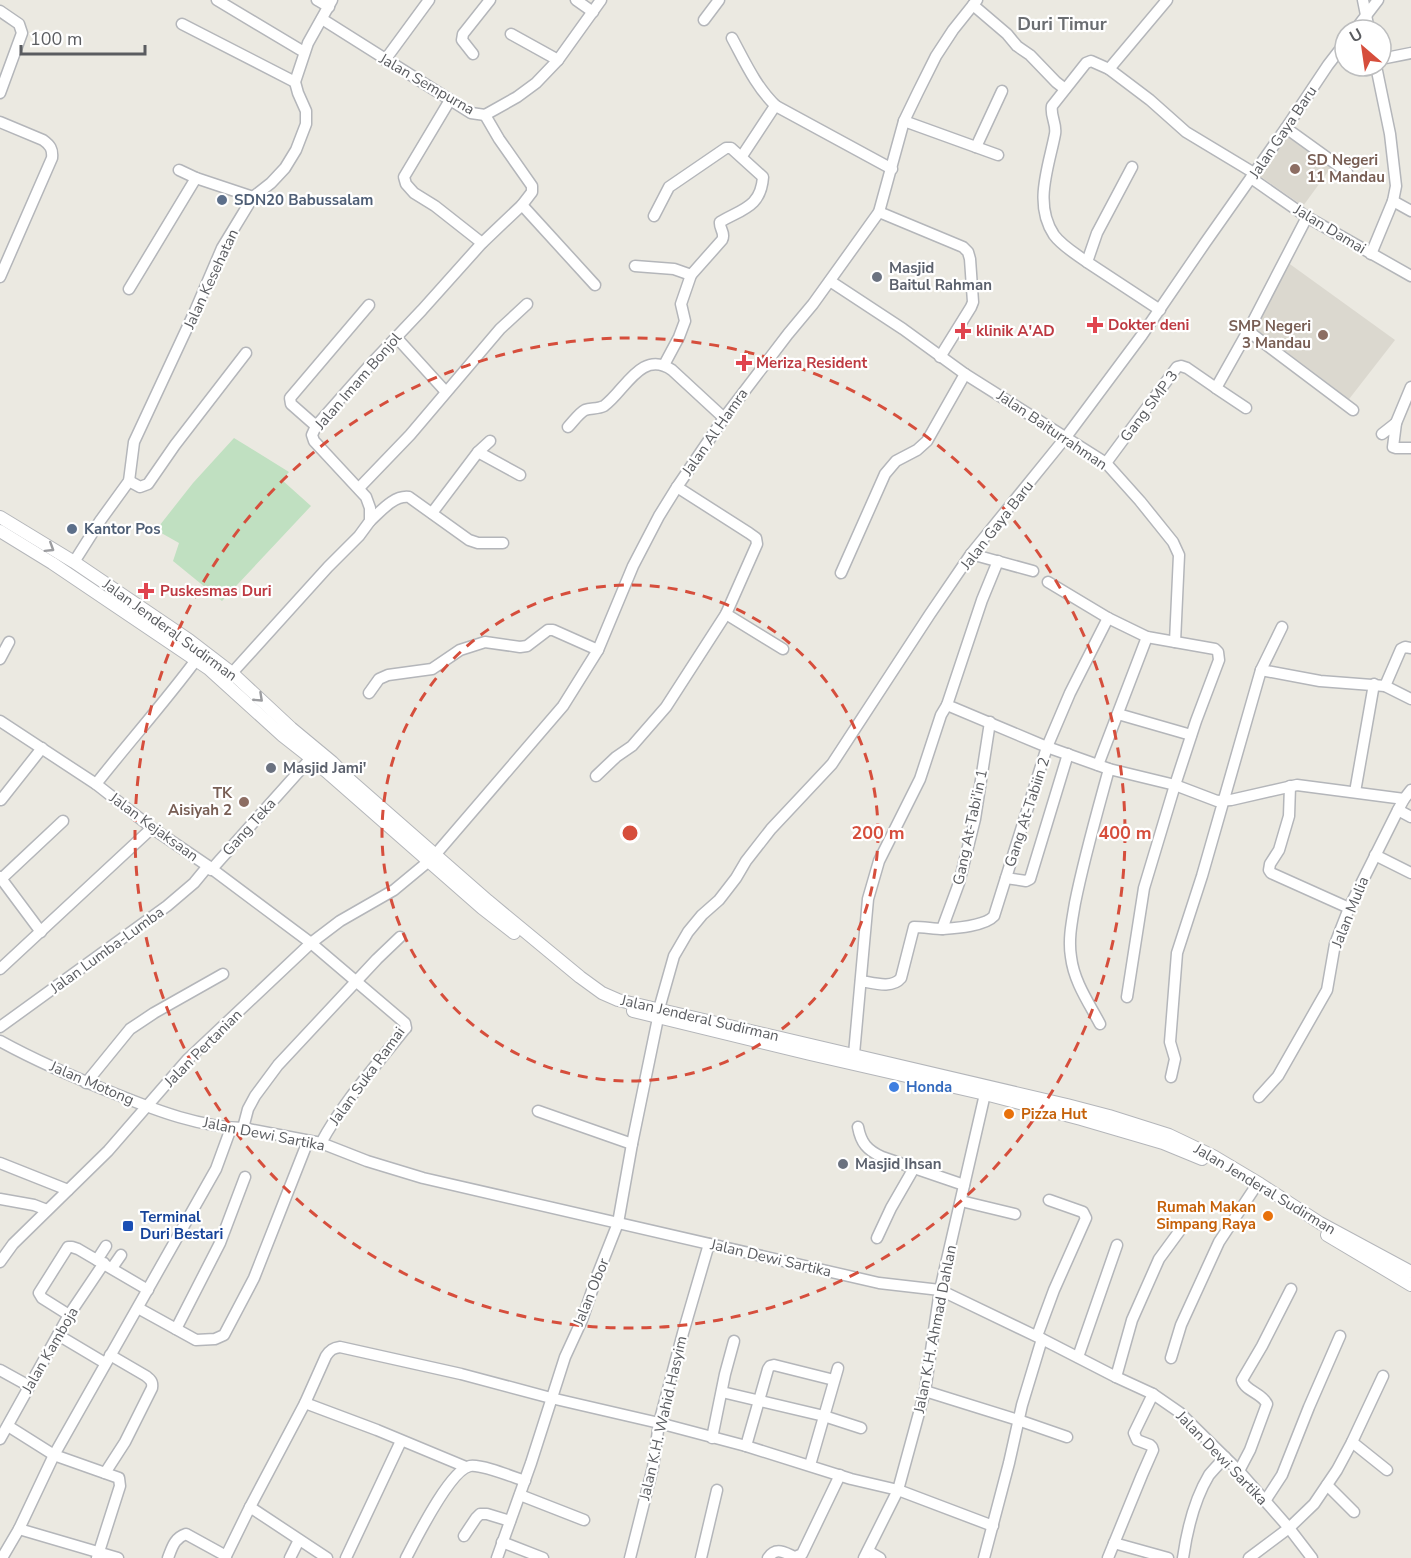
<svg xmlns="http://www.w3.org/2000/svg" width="1411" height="1558" font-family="'Nunito Sans',sans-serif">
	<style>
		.education { fill: #dbd8cf }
		.green { fill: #c0e0c1 }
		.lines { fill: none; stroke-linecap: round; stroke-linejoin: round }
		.minor-casing { stroke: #b4b6ba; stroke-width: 13 }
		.tertiary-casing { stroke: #b4b6ba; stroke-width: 14 }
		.minor { stroke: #fff; stroke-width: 10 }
		.tertiary { stroke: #fff; stroke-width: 12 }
		.oneway { stroke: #9c9da0 }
		.ring { fill: none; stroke: #d64e3c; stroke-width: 3; stroke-dasharray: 10 8 }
		.education-dot { fill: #8d6e63; stroke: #fff; stroke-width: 2 }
		.service-dot { fill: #5c6f8a; stroke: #fff; stroke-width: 2 }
		.worship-dot { fill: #6b7280; stroke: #fff; stroke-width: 2 }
		.health-dot { fill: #e0444e; stroke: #fff; stroke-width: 2 }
		.shop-dot { fill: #3f7fe0; stroke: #fff; stroke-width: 2 }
		.food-dot { fill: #e8710a; stroke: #fff; stroke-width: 2 }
		.transit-dot { fill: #1a4fb4; stroke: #fff; stroke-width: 2 }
		.labels { text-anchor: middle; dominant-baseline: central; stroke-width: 4.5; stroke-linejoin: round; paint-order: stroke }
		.street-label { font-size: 15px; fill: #5a5c60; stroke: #fff }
		.education-label { font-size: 15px; font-weight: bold; fill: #785e54; stroke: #fff; text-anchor: end }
		.service-label { font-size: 15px; font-weight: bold; fill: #4e5e75; stroke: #fff; text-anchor: start }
		.worship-label { font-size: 15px; font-weight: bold; fill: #5b616d; stroke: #fff; text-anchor: start }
		.health-label { font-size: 15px; font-weight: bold; fill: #be3a42; stroke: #fff; text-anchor: start }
		.shop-label { font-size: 15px; font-weight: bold; fill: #366cbe; stroke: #fff; text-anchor: start }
		.food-label { font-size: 15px; font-weight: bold; fill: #c56008; stroke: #fff; text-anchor: start }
		.transit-label { font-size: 15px; font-weight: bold; fill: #164399; stroke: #fff; text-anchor: start }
		.quarter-label { font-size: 18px; font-weight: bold; fill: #6b6e72; stroke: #fff }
		.centre { fill: #d64e3c; stroke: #fff; stroke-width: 3 }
		.ring-label { font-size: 18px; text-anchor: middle; font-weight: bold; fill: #d64e3c; stroke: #fff; stroke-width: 4.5; stroke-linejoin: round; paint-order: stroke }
	</style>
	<rect width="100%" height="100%" fill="#ebe9e1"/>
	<g class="education">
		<path d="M1287,132L1333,165L1303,206L1257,174Z"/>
		<path d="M1287,262L1395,340L1346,403L1251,331Z"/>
	</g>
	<path class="green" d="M234,438L289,472L282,480L311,506L222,601L173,561L179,543L156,530L193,483Z"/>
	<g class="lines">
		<defs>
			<g id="minor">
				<path d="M217,0L304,52"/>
				<path d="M317,0L329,7"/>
				<path d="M576,0L593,12"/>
				<path d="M1167,0L1109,69L1150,100L1186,132L1254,173"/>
				<path d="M1363,0L1369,30"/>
				<path d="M973,5L1007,34L1017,46L1030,55L1056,82L1065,89"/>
				<path d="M0,11L19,24L22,33L0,93"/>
				<path d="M322,19L471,113L485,115L517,97L536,83L558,60L601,0"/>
				<path d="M704,20L719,0"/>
				<path d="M182,24L295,82"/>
				<path d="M1355,30L1378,0"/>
				<path d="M511,34L558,60"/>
				<path d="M732,38C745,62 756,87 776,106"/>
				<path d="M473,54L462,40L463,34L490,0"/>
				<path d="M1381,59L1411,53"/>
				<path d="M385,60L429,0"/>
				<path d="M450,100L407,172L404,177L406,184L414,193L435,206L482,243"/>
				<path d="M904,121L998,155"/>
				<path d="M0,122L43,140C50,145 53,149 52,158L0,277"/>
				<path d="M1286,128L1347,172"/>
				<path d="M976,147L1002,91"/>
				<path d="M742,156L773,109L776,106L892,169"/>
				<path d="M1132,167L1097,233L1087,262L1160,310"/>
				<path d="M179,170L196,178L253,197"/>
				<path d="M1251,178L1307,217L1411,276"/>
				<path d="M1393,201L1411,211"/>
				<path d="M522,205L595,285"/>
				<path d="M879,212L963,247L968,252L970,259L973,302L971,307L940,357"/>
				<path d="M654,216L669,187L726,148H731L763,177C761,207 742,209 720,222C719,229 726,233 722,240L691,275L681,304L685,321L679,337L664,365"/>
				<path d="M1371,254L1393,201L1396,186L1390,134L1376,66"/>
				<path d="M1087,262C1076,254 1062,246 1054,235C1033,204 1049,166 1055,134C1057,124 1050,116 1052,106L1086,63L1091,61L1109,69"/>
				<path d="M635,266L674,269L691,275"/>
				<path d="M830,281L903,329L965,374L1106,463L1140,501L1173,542L1179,555L1175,642"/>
				<path d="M129,289L196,178"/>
				<path d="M1248,331L1353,410"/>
				<path d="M396,337L446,392"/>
				<path d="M1216,388L1246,408"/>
				<path d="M1396,423L1411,387"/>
				<path d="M316,426L291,404L290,398L369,305"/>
				<path d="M568,427C573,422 579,413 585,410C591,408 598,409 604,406C625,391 641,349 672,370L724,418"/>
				<path d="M1382,434L1396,423L1393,447L1396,448H1411"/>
				<path d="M478,452L520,475"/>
				<path d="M1106,463L1177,367L1181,366L1187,368L1216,388L1248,331L1307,217"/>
				<path d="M129,481L140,487L148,484L175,445L246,353"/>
				<path d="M359,488L410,435L500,329L527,304"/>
				<path d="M432,513L478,452L490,441"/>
				<path d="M370,521C381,511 394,495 409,497L469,540L478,543H503"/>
				<path d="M971,554L1033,571"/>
				<path d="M998,561L982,600L947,705L1047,747L1109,769L1175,785L1217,801L1231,800L1297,785L1404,799"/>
				<path d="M74,562L100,521L129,481L134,442L195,311L222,248L253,197L271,183L285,168L296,150L306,124V111L298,93L295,82L308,43L332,0"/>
				<path d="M841,573L885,474L896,461L917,450L927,441L965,374"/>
				<path d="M1048,582L1108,618L1147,637L1215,649L1218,652L1219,660L1196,721L1175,785L1144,888L1127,997"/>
				<path d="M726,614L783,649"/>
				<path d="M1282,627L1261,670L1320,681L1385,686L1411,699"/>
				<path d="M0,659L9,642"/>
				<path d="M196,660C164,703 129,742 96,784L152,828L208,866L311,943L405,1023L406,1028L404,1030C375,1067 343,1102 321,1143"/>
				<path d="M232,673L328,567L359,536L370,521V508L366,497L314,441L312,435L316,426L369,366L422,310L482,243L522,205L532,192V186L499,139L485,115"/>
				<path d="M1385,686L1401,649L1405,647L1411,648"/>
				<path d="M369,693L379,679L388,675L432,669L460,650L485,642L520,647L527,646L548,630H553L598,650"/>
				<path d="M1118,714L1191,735"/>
				<path d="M0,721L96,784"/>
				<path d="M1098,765L1147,637"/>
				<path d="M596,776L616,757L632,746L666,707L726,614L757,544L756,538L749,533L677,487"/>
				<path d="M1290,786L1289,816L1279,850L1270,864L1269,870L1271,873L1349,908"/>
				<path d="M1355,792L1374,684"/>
				<path d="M1,800L42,748"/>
				<path d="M1398,810L1411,817"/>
				<path d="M435,855L563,706L598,650L633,566L659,516L677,487L724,418L788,334L813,304L879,212L904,121L918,92L936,56L953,30L977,0"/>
				<path d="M1375,855L1411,873"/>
				<path d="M211,870L311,758"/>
				<path d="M0,877L41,932"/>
				<path d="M1006,878L1026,881L1030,879L1068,754"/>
				<path d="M0,880L63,821"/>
				<path d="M942,929L959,883L975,819L990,722"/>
				<path d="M0,969L152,828"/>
				<path d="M861,981C874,983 892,989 901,978L914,927C924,927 934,929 943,929C957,928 985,926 994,916L1047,747L1070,693L1108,618"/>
				<path d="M659,1009L674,956L688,932L702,915L719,900L736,878L746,861L771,829L832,764L930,614L971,554L1066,437L1142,335L1205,243L1286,128L1328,65L1345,43"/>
				<path d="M1100,1024C1089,1003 1074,982 1071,957C1068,939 1072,921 1075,903C1084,858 1097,813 1109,769"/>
				<path d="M0,1027L167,906L194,883L208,866"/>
				<path d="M0,1041C38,1062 78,1079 118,1095C158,1111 200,1127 243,1128L321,1143L367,1161L423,1178L879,1283L940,1290L1042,1339L1116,1377L1153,1394L1179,1412L1239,1471L1289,1528L1312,1558"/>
				<path d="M854,1054L868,899L879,861L920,779L941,715L947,705"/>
				<path d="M1171,1077L1175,1059L1170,1042L1177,953L1202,876L1261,670"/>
				<path d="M86,1083L130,1029L154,1013L223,974"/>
				<path d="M1259,1097L1278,1076L1327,990L1335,944L1349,908L1398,810L1404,799L1411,790"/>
				<path d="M538,1111L632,1144"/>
				<path d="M858,1127C861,1143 867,1150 882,1157L964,1185"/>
				<path d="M243,1128L248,1109L255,1096L278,1065L377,959L400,937"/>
				<path d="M0,1163L68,1190"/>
				<path d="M0,1199L34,1205L47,1210"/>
				<path d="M961,1201L1015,1214"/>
				<path d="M877,1238L891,1208L914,1168"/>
				<path d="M97,1260L106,1246"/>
				<path d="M0,1262L13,1244L108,1151L187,1060L311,943L340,921L394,890L429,861"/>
				<path d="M112,1268L121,1255"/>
				<path d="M138,1308L196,1340L215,1339L224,1335L254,1278L308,1141"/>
				<path d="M69,1315L42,1298L39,1293L68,1247H72L78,1249L148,1290"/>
				<path d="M176,1329L220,1243L245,1177"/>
				<path d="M58,1335L105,1363"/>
				<path d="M1037,1336L1054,1290L1086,1218L1083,1212L1049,1200"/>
				<path d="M1078,1357L1117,1245"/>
				<path d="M1171,1358L1181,1325L1219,1242L1254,1189"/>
				<path d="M0,1370L29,1386"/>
				<path d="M1116,1377L1132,1320L1159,1259L1181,1229"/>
				<path d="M925,1391L1018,1420L1067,1437"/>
				<path d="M722,1392L824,1416L861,1428"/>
				<path d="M305,1403L377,1430L466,1467"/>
				<path d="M8,1426L54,1455L119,1478L120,1486L97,1558"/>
				<path d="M712,1438L725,1374L734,1341"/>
				<path d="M0,1439L69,1315L104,1263"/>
				<path d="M1352,1442L1387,1470"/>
				<path d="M746,1446L768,1369L770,1366L774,1365L834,1380"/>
				<path d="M810,1465L838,1368"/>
				<path d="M1239,1471L1250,1450L1267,1404C1262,1393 1245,1391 1242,1380L1262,1346L1291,1289"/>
				<path d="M105,1473L125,1442L152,1388C153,1382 151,1380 146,1376L110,1355"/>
				<path d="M1327,1485L1354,1512"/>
				<path d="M520,1495L584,1520"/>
				<path d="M1265,1501L1282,1475L1309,1407L1340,1336"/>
				<path d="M250,1507L327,1558"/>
				<path d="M19,1529L118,1558"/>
				<path d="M464,1536L476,1518L480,1514H487L510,1521"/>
				<path d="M502,1542L543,1558"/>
				<path d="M1114,1543L1168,1558"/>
				<path d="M868,1551L880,1558"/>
				<path d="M2,1558L19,1529L54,1455L216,1169L231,1128"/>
				<path d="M168,1558C172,1548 174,1538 186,1534L226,1556"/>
				<path d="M225,1558L250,1507L305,1403L326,1356C330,1350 333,1348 340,1347L461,1374L551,1398L659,1423L746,1446L851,1479L898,1490L993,1526"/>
				<path d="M290,1558L299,1540"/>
				<path d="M346,1558L401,1441"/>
				<path d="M406,1558C416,1539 450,1470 470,1466C481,1464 513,1477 525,1481"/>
				<path d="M497,1558L531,1463L565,1357L582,1320L597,1276L618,1223L632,1144L658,1018"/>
				<path d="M630,1558L653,1467L659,1423L683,1333L709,1244"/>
				<path d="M701,1558L717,1490"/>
				<path d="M768,1558C776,1546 785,1553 795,1557L802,1554L840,1475"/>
				<path d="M864,1558L898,1490L925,1391L940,1290L985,1094"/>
				<path d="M984,1558L1009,1463L1022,1405L1042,1339"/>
				<path d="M1108,1558L1142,1475L1153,1450L1152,1447L1150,1445L1137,1440L1134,1433L1153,1394"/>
				<path d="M1183,1558C1187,1530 1194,1500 1209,1475C1214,1469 1220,1463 1225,1457"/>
				<path d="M1249,1558L1289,1528L1314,1504L1337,1470L1352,1442L1383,1376"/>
			</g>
			<g id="tertiary">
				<path d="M0,517L74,562L189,640L232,673L291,728L332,762L351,781L488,901L580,977L602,993L618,1000L1067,1105L1109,1116L1169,1135L1213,1156L1260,1184L1320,1223L1411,1272"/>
				<path d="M0,531L52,563L209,669L283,736L311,758L482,908L514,933"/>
				<path d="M633,1011L810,1054L985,1094L1081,1119L1163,1143L1202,1159"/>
				<path d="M1327,1235L1411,1285"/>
			</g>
		</defs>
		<use href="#minor" class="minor-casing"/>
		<use href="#tertiary" class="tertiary-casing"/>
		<use href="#minor" class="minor"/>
		<use href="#tertiary" class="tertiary"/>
	</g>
	<defs><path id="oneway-chevron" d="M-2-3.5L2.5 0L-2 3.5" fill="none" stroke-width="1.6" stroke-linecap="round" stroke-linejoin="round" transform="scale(1.5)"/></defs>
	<g class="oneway">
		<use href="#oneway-chevron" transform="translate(50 548) rotate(32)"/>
		<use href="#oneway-chevron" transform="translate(259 698) rotate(43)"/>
	</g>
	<g class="ring">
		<circle cx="630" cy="833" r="248"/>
		<circle cx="630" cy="833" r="495"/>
	</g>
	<g class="education-dot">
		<circle cx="1295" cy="169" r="6"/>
		<circle cx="1323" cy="335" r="6"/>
		<circle cx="244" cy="802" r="6"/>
	</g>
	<g class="service-dot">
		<circle cx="222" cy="200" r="6"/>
		<circle cx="72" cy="529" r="6"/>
	</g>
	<g class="worship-dot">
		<circle cx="877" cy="277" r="6"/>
		<circle cx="271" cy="768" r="6"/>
		<circle cx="843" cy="1164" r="6"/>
	</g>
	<g class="health-dot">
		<path d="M1092 316h6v6h6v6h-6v6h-6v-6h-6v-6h6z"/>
		<path d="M960 322h6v6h6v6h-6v6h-6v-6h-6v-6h6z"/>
		<path d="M741 354h6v6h6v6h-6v6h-6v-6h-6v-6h6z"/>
		<path d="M143 582h6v6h6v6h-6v6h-6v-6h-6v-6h6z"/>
	</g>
	<circle class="shop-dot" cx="894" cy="1087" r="6"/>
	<g class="food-dot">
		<circle cx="1009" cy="1114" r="6"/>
		<circle cx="1268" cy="1216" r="6"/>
	</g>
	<rect class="transit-dot" x="122" y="1220" width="12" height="12" rx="3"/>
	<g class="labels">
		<g class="street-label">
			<text transform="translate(427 84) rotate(30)">Jalan Sempurna</text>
			<text transform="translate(1283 132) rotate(-56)">Jalan Gaya Baru</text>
			<text transform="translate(1330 229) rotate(31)">Jalan Damai</text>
			<text transform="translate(211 279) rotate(-65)">Jalan Kesehatan</text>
			<text transform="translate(358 381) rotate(-49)">Jalan Imam Bonjol</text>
			<text transform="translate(1149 406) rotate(-53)">Gang SMP 3</text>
			<text transform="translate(1052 430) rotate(34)">Jalan Baiturrahman</text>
			<text transform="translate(715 432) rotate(-55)">Jalan Al Hamra</text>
			<text transform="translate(997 525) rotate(-52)">Jalan Gaya Baru</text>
			<text transform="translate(170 630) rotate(36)">Jalan Jenderal Sudirman</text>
			<text transform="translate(1027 812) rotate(-72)">Gang At-Tabiin 2</text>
			<text transform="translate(154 827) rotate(36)">Jalan Kejaksaan</text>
			<text transform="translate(249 827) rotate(-48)">Gang Teka</text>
			<text transform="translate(970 827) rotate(-78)">Gang At-Tabi'in 1</text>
			<text transform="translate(1350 912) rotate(-68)">Jalan Mulia</text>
			<text transform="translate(107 950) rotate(-36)">Jalan Lumba-Lumba</text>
			<text transform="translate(700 1018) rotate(13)">Jalan Jenderal Sudirman</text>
			<text transform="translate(203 1048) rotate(-45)">Jalan Pertanian</text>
			<text transform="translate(367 1076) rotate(-54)">Jalan Suka Ramai</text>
			<text transform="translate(92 1083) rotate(23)">Jalan Motong</text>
			<text transform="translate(264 1134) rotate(11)">Jalan Dewi Sartika</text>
			<text transform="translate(1265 1189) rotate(31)">Jalan Jenderal Sudirman</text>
			<text transform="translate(771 1258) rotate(13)">Jalan Dewi Sartika</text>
			<text transform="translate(591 1292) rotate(-68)">Jalan Obor</text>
			<text transform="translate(935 1329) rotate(-79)">Jalan K.H. Ahmad Dahlan</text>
			<text transform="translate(50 1350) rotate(-60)">Jalan Kamboja</text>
			<text transform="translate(663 1418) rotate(-77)">Jalan K.H. Wahid Hasyim</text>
			<text transform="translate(1222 1458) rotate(46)">Jalan Dewi Sartika</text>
		</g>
		<g class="education-label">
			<text x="1307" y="160" text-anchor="start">SD Negeri<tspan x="1307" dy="17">11 Mandau</tspan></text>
			<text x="1311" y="326">SMP Negeri<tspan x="1311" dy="17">3 Mandau</tspan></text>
			<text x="232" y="793">TK<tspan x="232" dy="17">Aisiyah 2</tspan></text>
		</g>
		<g class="service-label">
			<text x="234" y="200">SDN20 Babussalam</text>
			<text x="84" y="529">Kantor Pos</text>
		</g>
		<g class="worship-label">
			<text x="889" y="268">Masjid<tspan x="889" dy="17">Baitul Rahman</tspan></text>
			<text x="283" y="768">Masjid Jami'</text>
			<text x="855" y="1164">Masjid Ihsan</text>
		</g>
		<g class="health-label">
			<text x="1108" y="325">Dokter deni</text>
			<text x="976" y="331">klinik A'AD</text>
			<text x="756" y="363">Meriza Resident</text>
			<text x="160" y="591">Puskesmas Duri</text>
		</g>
		<g class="shop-label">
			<text x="906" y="1087">Honda</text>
		</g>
		<g class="food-label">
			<text x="1021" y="1114">Pizza Hut</text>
			<text x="1256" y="1207" text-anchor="end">Rumah Makan<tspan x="1256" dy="17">Simpang Raya</tspan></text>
		</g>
		<g class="transit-label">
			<text x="140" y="1217">Terminal<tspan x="140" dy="17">Duri Bestari</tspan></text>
		</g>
		<g class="quarter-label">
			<text x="1062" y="24">Duri Timur</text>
		</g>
	</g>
	<circle cx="630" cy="833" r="9" class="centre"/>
	<g class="ring-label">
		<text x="878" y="839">200 m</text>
		<text x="1125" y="839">400 m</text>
	</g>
	<g transform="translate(1363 48) rotate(331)"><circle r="28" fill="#ffffff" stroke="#bdbebf" stroke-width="1.5"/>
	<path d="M0-4.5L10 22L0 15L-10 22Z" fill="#d64e3c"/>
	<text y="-9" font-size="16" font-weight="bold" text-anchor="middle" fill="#5a5c60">U</text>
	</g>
	<path d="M21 45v9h124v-9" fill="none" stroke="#5a5c60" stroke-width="3"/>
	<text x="30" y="45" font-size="18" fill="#5a5c60" stroke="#ffffff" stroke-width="4.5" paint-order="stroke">100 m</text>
</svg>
